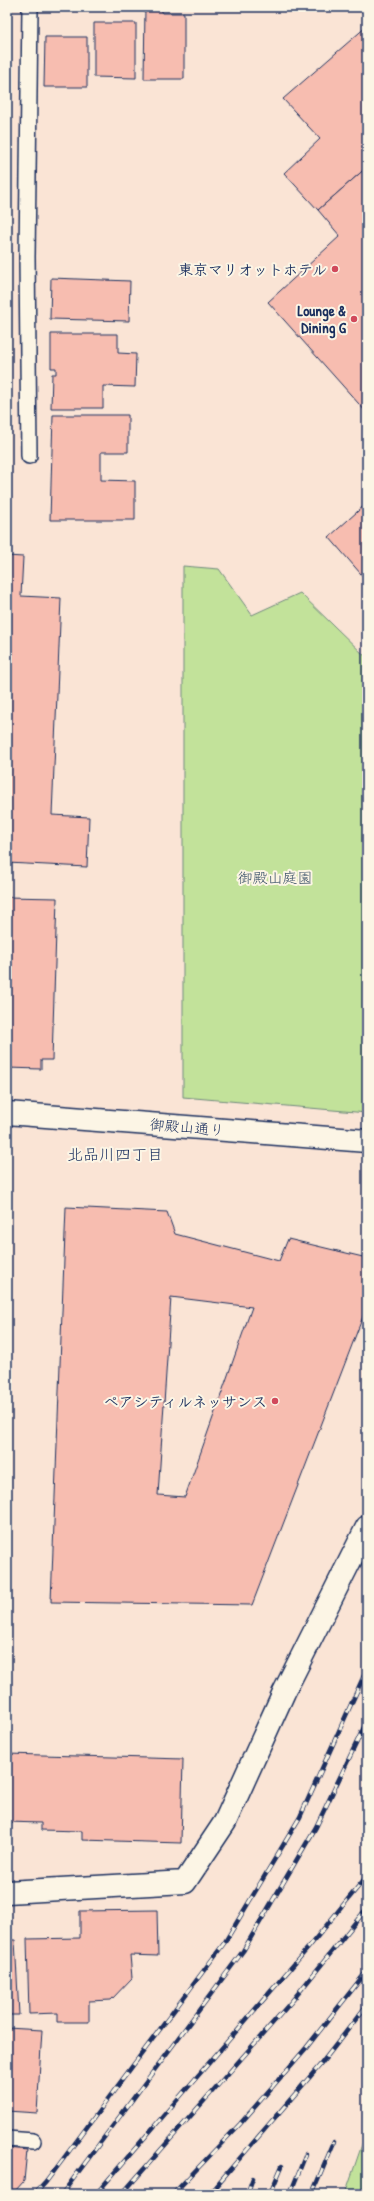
<svg xmlns="http://www.w3.org/2000/svg" width="374" height="2201" font-family="'Patrick Hand','Klee One',sans-serif">
	<style>
		.green { fill: #c2e29a; stroke: #6e887c }
		.building { fill: #f7bdb0; stroke: #1b2f5e; fill-rule: evenodd }
		.lines { fill: none; stroke-linecap: round; stroke-linejoin: round }
		.lane-casing { stroke: #1b2f5e; stroke-width: 18 }
		.street-casing { stroke: #1b2f5e; stroke-width: 25 }
		.lane { stroke: #fcf5e5; stroke-width: 15 }
		.street { stroke: #fcf5e5; stroke-width: 22 }
		.rail-casing { stroke: #1b2f5e; stroke-width: 4.5 }
		.rail { stroke: #fcf5e5; stroke-width: 3; stroke-dasharray: 9; stroke-linecap: butt }
		.poi-dot { fill: #d1495b; stroke: #fcf5e5; stroke-width: 1.5 }
		.labels { text-anchor: middle; dominant-baseline: central; stroke-width: 4; stroke-linejoin: round; paint-order: stroke }
		.poi-label { font-size: 15px; font-weight: bold; fill: #1b2f5e; stroke: #fcf5e5; text-anchor: end }
		.park-label { font-size: 15px; fill: #3c536a; stroke: #fcf5e5 }
		.street-label { font-size: 15px; fill: #1b2f5e; stroke: #fcf5e5 }
		.neighbourhood-label { font-size: 16px; fill: #1b2f5e; stroke: #fcf5e5 }
	</style>
	<rect width="100%" height="100%" fill="#fae4d5"/>
	<filter id="ink" filterUnits="userSpaceOnUse"><feTurbulence type="fractalNoise" baseFrequency=".025" numOctaves="2"/><feDisplacementMap in="SourceGraphic" scale="8" xChannelSelector="R" yChannelSelector="G"/><feConvolveMatrix kernelMatrix="1 2 1 2 8 2 1 2 1" color-interpolation-filters="sRGB"/></filter>
	<g filter="url(#ink)">
		<g class="green">
			<path d="M183,566L219,569L252,615L300,593L367,658V1113L183,1097Z"/>
			<path d="M367,2130V2194H345Z"/>
		</g>
		<g class="building">
			<path d="M145,7H162V13H184V79H144Z"/>
			<path d="M94,23H136V78L94,77Z"/>
			<path d="M367,26V167L318,210L284,173L320,139L283,99Z"/>
			<path d="M45,37H87V87H44Z"/>
			<path d="M367,167V413L268,302L340,236L318,210Z"/>
			<path d="M51,278L130,281L129,321L50,319Z"/>
			<path d="M51,334H118V353L136,354L135,387L103,386V408H51L52,374H56V368H51Z"/>
			<path d="M53,415H128V452H101V480L135,481V520H50Z"/>
			<path d="M367,503V581L329,537Z"/>
			<path d="M7,556L23,557L21,596L61,598L52,815L89,817L87,867L7,863Z"/>
			<path d="M7,897L57,898L52,1060H41V1069L7,1068Z"/>
			<path d="M66,1207L167,1212L175,1234L279,1261L288,1239L367,1258V1306L252,1605L51,1602ZM171,1297L252,1307L185,1497L158,1495Z"/>
			<path d="M7,1754L183,1759L181,1843L82,1840V1831L41,1830V1823L7,1822Z"/>
			<path d="M157,1910L158,1956L130,1955L132,1978L111,2000L89,2001V2022H58V2013L29,2014L27,1939L80,1938V1911Z"/>
			<path d="M7,1940H15L19,2015H7Z"/>
			<path d="M7,2028L42,2030L37,2113L7,2111Z"/>
			<path d="M7,2148L27,2150L24,2181L15,2191L7,2190Z"/>
		</g>
		<g class="lines">
			<defs>
				<g id="lane">
					<path d="M29,456L27,257L30,7"/>
					<path d="M7,2139L33,2141"/>
				</g>
				<g id="street">
					<path d="M7,1113L367,1141"/>
					<path d="M7,1892L185,1882L225,1822L284,1692L367,1527"/>
				</g>
			</defs>
			<use href="#lane" class="lane-casing"/>
			<use href="#street" class="street-casing"/>
			<use href="#lane" class="lane"/>
			<use href="#street" class="street"/>
			<defs>
				<g id="rail">
					<path d="M35,2194L46,2182L225,1942L300,1817L367,1669"/>
					<path d="M62,2194L243,1951L316,1827L367,1721"/>
					<path d="M96,2194L308,1948L367,1876"/>
					<path d="M122,2194L292,2001L367,1908"/>
					<path d="M173,2194L240,2124L306,2048L367,1971"/>
					<path d="M209,2194L321,2064L367,2005"/>
					<path d="M247,2194L253,2178"/>
					<path d="M270,2194L282,2166"/>
					<path d="M290,2194L306,2154"/>
					<path d="M312,2194L334,2142"/>
				</g>
			</defs>
			<use href="#rail" class="rail-casing"/>
			<use href="#rail" class="rail"/>
		</g>
	</g>
	<g class="poi-dot">
		<circle cx="335" cy="269" r="4"/>
		<circle cx="354" cy="319" r="4"/>
		<circle cx="275" cy="1401" r="4"/>
	</g>
	<g class="labels">
		<g class="poi-label">
			<text x="327" y="269">東京マリオットホテル</text>
			<text x="346" y="310">Lounge &amp;<tspan x="346" dy="17">Dining G</tspan></text>
			<text x="267" y="1401">ペアシティルネッサンス</text>
		</g>
		<g class="park-label">
			<text x="275" y="877">御殿山庭園</text>
		</g>
		<g class="street-label">
			<text transform="translate(187 1127) rotate(5)">御殿山通り</text>
		</g>
		<g class="neighbourhood-label">
			<text x="115" y="1154">北品川四丁目</text>
		</g>
	</g>
	<rect width="374" height="2201" fill="none" stroke="#fcf5e5" stroke-width="24"/>
	<rect x="12" y="12" width="350" height="2177" fill="none" stroke="#1b2f5e" stroke-width="1.5" filter="url(#ink)"/>
</svg>
